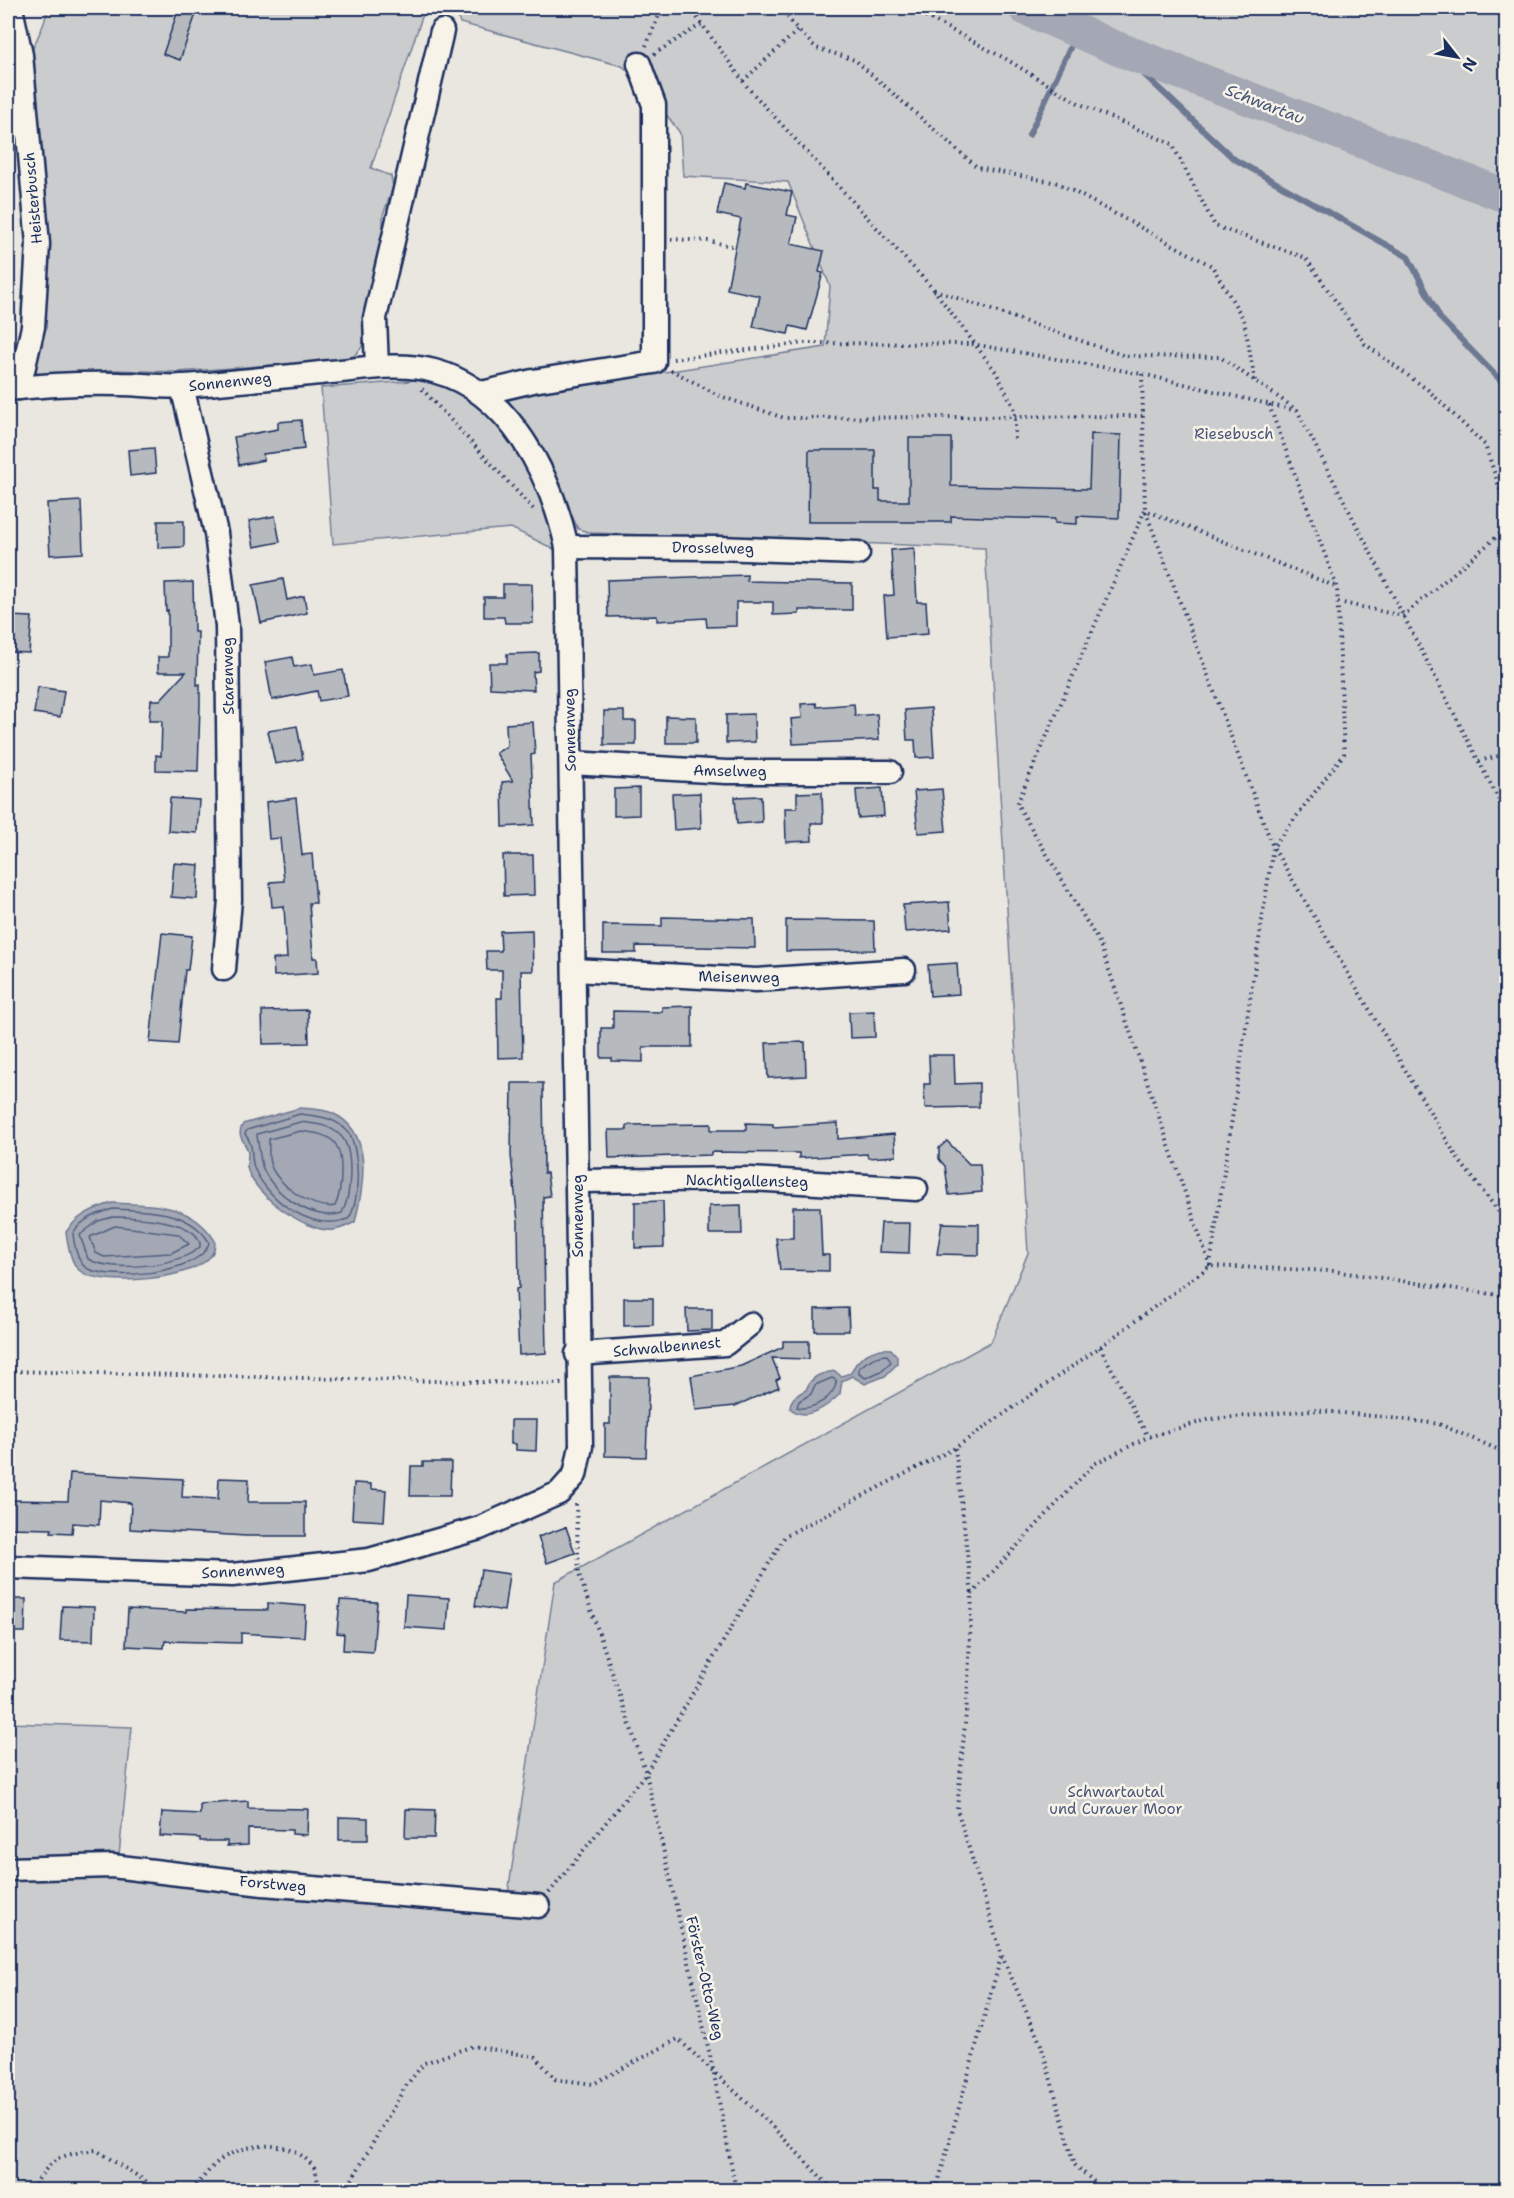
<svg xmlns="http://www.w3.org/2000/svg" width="1514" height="2198" font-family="'Shantell Sans',sans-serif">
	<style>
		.green { fill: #cbcccd; stroke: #737e96; stroke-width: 1.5 }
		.water { fill: #a3a8b4; stroke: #6d7892; stroke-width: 1.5 }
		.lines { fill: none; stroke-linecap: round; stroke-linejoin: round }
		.shore { stroke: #515f80; stroke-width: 1.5 }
		.stream { stroke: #6d7892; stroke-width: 6 }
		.river { stroke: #a3a8b4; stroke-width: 34 }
		.building { fill: #b6babf; stroke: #1b2f5e; stroke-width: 1.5 }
		.minor-casing { stroke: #1b2f5e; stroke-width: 27 }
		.path { stroke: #1b2f5e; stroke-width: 4; stroke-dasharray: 1.5 4.5; stroke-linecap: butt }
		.minor { stroke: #f7f3e8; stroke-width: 22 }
		.labels { text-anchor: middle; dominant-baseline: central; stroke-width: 5; stroke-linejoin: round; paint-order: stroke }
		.street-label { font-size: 15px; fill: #1b2f5e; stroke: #f7f3e8 }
		.park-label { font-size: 15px; fill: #47567a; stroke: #f7f3e8 }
		.water-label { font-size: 16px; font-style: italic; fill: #445378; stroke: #f7f3e8 }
	</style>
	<rect width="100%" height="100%" fill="#eae7e0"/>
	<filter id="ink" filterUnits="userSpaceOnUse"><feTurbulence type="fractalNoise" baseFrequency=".0167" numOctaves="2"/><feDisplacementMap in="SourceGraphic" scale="12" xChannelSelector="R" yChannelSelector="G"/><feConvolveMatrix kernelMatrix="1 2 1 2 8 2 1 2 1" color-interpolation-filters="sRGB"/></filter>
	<g filter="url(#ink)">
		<g class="green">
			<path d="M48,8H425L371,168L391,176L393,187L383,215V248L362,347L354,356L341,360L177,372L112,370L41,376L36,371L29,57L44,23Z"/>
			<path d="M455,8H1506V2190H8V1723L132,1727L117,1875L505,1913L555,1582L991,1342L1028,1253L985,548L592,533L578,529L550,467L503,401V397L825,347L830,286L788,182L683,176L680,133L643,83L622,66L460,23Z"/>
			<path d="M418,375L479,399L508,432L533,474L560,552L511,528L333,544L321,388L410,381Z"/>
		</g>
		<g class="water">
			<path d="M300,1108C309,1109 323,1109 332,1113C374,1131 364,1186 355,1222C349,1225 340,1230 333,1230C307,1233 252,1194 247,1167C247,1163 248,1158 248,1153C246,1140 235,1138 243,1124Z"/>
			<path d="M112,1203C153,1205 192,1203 215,1241C215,1245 214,1251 212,1254C198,1280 101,1288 80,1271C70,1263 68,1244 66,1232C78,1215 92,1209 112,1203Z"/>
			<path d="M891,1349L897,1356V1364L885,1376L865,1384L852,1376L842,1381L840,1394C828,1406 805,1423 790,1408C791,1397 797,1395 806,1390C811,1376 821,1373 835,1371L841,1376L851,1373C857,1357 874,1347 891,1349Z"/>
		</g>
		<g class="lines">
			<g class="shore">
				<path d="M300,1114C317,1116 336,1117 348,1132C360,1148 361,1204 348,1219C312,1232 270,1202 255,1170C249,1157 256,1148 245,1134L247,1130Z"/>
				<path d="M300,1122C315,1124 328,1124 340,1135C355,1149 351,1196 342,1213C314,1223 272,1194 262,1166C261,1164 257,1136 257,1134Z"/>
				<path d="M301,1131C312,1133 324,1133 333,1141C345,1152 342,1192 335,1206C313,1210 276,1185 270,1163C268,1157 269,1145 269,1139Z"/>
				<path d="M113,1209C147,1211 189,1209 209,1242C204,1275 98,1283 83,1265C76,1257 74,1243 73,1233C82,1219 96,1214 113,1209Z"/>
				<path d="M113,1217C132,1217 202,1219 200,1247C181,1266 111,1273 88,1259L80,1235L98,1221Z"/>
				<path d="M115,1226L178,1234L189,1244L171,1253L104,1257L96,1253L90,1237Z"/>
				<path d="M887,1355L891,1362L881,1371L866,1378L859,1374V1368C867,1361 876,1355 887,1355Z"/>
				<path d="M832,1378L836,1380C837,1396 812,1412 797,1407L799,1401L811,1394L815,1385Z"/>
			</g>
			<g class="stream">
				<path d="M1116,48L1234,159L1408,257L1440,318L1506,386"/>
				<path d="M1029,135L1078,31"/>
			</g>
			<path class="river" d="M1025,8L1116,48L1506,196"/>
		</g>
		<g class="building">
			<path d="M179,8H198L180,60L163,54Z"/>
			<path d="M724,183L745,188L746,183L792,192L787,215L797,217L791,244L824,251L819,272L823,273L807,330L790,326L788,334L753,327L760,296L727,289L741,219L717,214Z"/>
			<path d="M301,420L304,449L263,454L264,460L239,465L234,437L278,429V422Z"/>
			<path d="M1091,434L1121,435L1119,518L1077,516V524L1055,523V519L951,516V522H808L809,450H875V490H880V501H909V438H951V486L1089,489Z"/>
			<path d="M154,448L156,473L130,476L128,450Z"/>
			<path d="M81,501L83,553L50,555L47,503Z"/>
			<path d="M275,516L280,542L254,547L249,521Z"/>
			<path d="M158,521H184V547L158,548Z"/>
			<path d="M914,548L917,602H926L928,634L887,637L884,596L894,595L891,550Z"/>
			<path d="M747,575V581L852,583V610H799V614L773,615V602H736V626L707,627L706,618L657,621V616L608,617L607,580Z"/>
			<path d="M283,579L287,600L304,596L307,613L261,623L253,585Z"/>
			<path d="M193,582L194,632H198L197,685L200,684V704L198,771L156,770V755L161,756L162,721H149L151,700H160L186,672H158V657H168V610L166,611L165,583Z"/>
			<path d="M503,584H532L533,623H505L504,617H484V597H503Z"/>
			<path d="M8,616L32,617L29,653L8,652Z"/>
			<path d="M539,653V671L533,672L534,690L490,688L489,663H507V654Z"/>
			<path d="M292,657L294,667L312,664L314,675L343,670L348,696L319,701L317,691L272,700L265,662Z"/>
			<path d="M38,687L64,691L60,717L34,713Z"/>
			<path d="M816,703L817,707L854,704L855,716L877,714L879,740L793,744L791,719L802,718L801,704Z"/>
			<path d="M931,708L934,757L916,758L915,740H907L905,710Z"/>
			<path d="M604,711H624V721H636V745H604Z"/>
			<path d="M754,714L755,742L726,743V715Z"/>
			<path d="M666,716L696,717V743H666Z"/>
			<path d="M533,722L535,754L531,755L534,825L503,827L502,782L513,781L496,753L507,746L506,724Z"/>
			<path d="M297,726L303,759L275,764L268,731Z"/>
			<path d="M639,788V815L614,816V789Z"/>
			<path d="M882,788L884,816L858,818L856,790Z"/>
			<path d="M942,789L946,831L918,833L914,791Z"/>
			<path d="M822,792L823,823H811L812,841L786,842L785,808H797V793Z"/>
			<path d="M700,793L701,828L674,830L672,794Z"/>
			<path d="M761,796L762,822L737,824L735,797Z"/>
			<path d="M170,798L199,800L197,833L168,831Z"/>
			<path d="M296,798L302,855L312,854L316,903H309L313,958H317L318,973L274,976L273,959L287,958L284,906L272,907L270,882L284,881L280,838L269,839L266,802Z"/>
			<path d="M503,855H533L534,895L504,896Z"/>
			<path d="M174,863L199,865L197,899L171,897Z"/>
			<path d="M949,902L951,929L905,932L903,905Z"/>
			<path d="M662,917L754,919L755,948L636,946V953H603V925L662,926Z"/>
			<path d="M786,920L874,921L875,950L786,951Z"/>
			<path d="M532,930L533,971H521L523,1057L498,1058L497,998H502V970H487L486,951H501L500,931Z"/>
			<path d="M162,933L192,936L188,970H185L178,1044L150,1042Z"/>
			<path d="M957,963L959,994L930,996L928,965Z"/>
			<path d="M692,1006V1047H643V1062L612,1061V1058H601V1028H613V1011L662,1012V1007Z"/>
			<path d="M308,1010L309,1043L263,1044L262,1011Z"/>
			<path d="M874,1011L875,1037L850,1038L849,1012Z"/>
			<path d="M805,1042L806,1076L768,1078L766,1043Z"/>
			<path d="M929,1055H954L955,1084L979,1083V1107L925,1108L924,1084H930Z"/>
			<path d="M512,1083H543L544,1173H547L550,1196L543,1197L546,1353L519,1355L516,1289L519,1288L518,1222L511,1155Z"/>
			<path d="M746,1123L773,1124V1127L838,1123V1139L894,1134L896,1156L868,1158L867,1154L799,1158V1153L711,1152V1155L609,1158L608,1130H627V1125L711,1124V1130H746Z"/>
			<path d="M947,1141L969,1164H980L982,1192L949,1195L945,1166L939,1159V1148Z"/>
			<path d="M663,1201L664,1247L635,1248V1202Z"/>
			<path d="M741,1205L742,1234H709V1206Z"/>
			<path d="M793,1207H820L822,1255H829V1271L780,1270L776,1238H793Z"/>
			<path d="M881,1223H910L909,1253L879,1252Z"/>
			<path d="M942,1223L979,1224V1255L937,1254Z"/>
			<path d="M624,1298H653V1325L624,1326Z"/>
			<path d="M848,1308L849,1331H815V1309Z"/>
			<path d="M686,1309H712V1330L687,1331Z"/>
			<path d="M783,1341H809V1359L772,1358L780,1378L776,1380L779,1387L735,1406L696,1410L691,1376L741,1366L783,1347Z"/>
			<path d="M610,1377H649L646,1457L605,1456V1424H610Z"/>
			<path d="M511,1420H537L536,1451L516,1450V1444H511Z"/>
			<path d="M423,1462H451L450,1496H410L411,1466H423Z"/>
			<path d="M70,1473L183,1479L182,1497L218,1499L219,1478L249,1479L248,1502H305V1536H246L130,1529L131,1503L100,1500L99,1525L73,1523L72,1533L51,1532L52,1529L8,1528V1500L68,1501Z"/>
			<path d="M354,1483L371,1484V1489L386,1490L384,1521L352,1519Z"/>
			<path d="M566,1527L575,1553L547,1563L538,1537Z"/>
			<path d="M481,1570L509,1574L504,1611L475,1606Z"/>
			<path d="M406,1595L449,1598L447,1630L404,1627Z"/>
			<path d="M8,1599H26L25,1632H8Z"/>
			<path d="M340,1600L377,1602L373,1652L343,1650L344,1634L337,1633Z"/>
			<path d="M268,1603L306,1606L304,1637L241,1633V1643L165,1641L164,1648L126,1646L128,1609L186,1612V1609L268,1610Z"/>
			<path d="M62,1606L94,1607L93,1641L60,1640Z"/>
			<path d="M248,1801V1808L308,1809L307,1835L292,1834V1830L248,1829V1845L227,1846V1841H200V1838L160,1836L162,1812L200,1814V1804Z"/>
			<path d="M406,1809L435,1810L434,1838H405Z"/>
			<path d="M339,1817L368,1818V1840H339Z"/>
		</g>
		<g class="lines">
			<defs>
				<g id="minor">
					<path d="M11,8L21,55L38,244L33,327L19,388"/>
					<path d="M377,367L375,318L442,31"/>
					<path d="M182,386L216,533L227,626L230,900L224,969"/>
					<path d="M8,389C44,385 84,383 121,384C142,384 164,388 185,386C233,382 281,377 330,372C364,369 400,362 434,371C510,391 551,476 567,547L581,1446L575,1475L559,1493L480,1528L369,1560L232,1575L8,1567"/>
					<path d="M482,393L533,381L654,362V105L639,64"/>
					<path d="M567,547L718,548L858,553"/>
					<path d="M571,763L726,772H890"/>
					<path d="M574,970L756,980L904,970"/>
					<path d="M578,1181L750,1179L916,1189"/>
					<path d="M577,1354L725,1344L750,1324"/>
					<path d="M8,1869L112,1866L263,1884L538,1906"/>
				</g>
			</defs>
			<use href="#minor" class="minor-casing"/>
			<g class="path">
				<path d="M690,8L748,88L934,290L996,372L1015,410V441"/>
				<path d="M779,8L798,30"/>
				<path d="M786,8L787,17"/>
				<path d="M910,8L1006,59L1080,104L1172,144L1215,226L1306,258L1365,344L1428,390L1485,445L1506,507"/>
				<path d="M646,46L662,8"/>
				<path d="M654,54L702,24"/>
				<path d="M743,81L798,30L816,48L855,60L978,168L1058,183L1212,266L1244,320L1255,381"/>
				<path d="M671,239L708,241L736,247"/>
				<path d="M934,290L1125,356L1220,357L1297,410L1506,814"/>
				<path d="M673,359L805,343L972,344L1142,374L1293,410"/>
				<path d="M671,370L720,396L784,418L1143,416"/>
				<path d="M1142,374L1145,510L1273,847L1210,1265"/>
				<path d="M422,389L535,511"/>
				<path d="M1269,405L1337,587L1344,754L1273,847L1458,1159L1506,1221"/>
				<path d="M1338,602L1403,616L1506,529"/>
				<path d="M1479,761L1506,754"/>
				<path d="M1210,1266L1100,944L1017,804L1145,510L1337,587"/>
				<path d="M1100,1347L1148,1437"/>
				<path d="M8,1371L562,1384"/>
				<path d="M955,1448L972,1595L967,1702L957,1809L1002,1956L1041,2045L1075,2165L1103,2190"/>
				<path d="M576,1504L579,1574L646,1773L713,2069L736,2190"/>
				<path d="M972,1594L1094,1464L1148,1437L1211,1419L1313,1410L1383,1417L1439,1424L1506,1453"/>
				<path d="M549,1893L646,1773L785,1536L955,1448L1100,1347L1210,1266L1333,1271L1506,1296"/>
				<path d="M32,2190C51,2157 59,2155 96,2150L160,2190"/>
				<path d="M192,2190C202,2180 212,2164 225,2157C251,2141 295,2140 314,2168C317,2174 318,2184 319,2190"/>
				<path d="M346,2190L405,2087L424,2063L473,2046L536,2057L555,2079L593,2084L678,2039L767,2121L833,2190"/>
				<path d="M936,2190L1001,1957"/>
			</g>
			<use href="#minor" class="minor"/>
		</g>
	</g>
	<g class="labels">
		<g class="street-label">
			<text transform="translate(33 198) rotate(-95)">Heisterbusch</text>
			<text transform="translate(230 382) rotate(-6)">Sonnenweg</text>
			<text transform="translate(713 548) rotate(1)">Drosselweg</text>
			<text transform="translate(228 676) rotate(-91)">Starenweg</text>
			<text transform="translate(570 730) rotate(-91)">Sonnenweg</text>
			<text transform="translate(730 771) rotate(1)">Amselweg</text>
			<text transform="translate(739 977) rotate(1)">Meisenweg</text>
			<text transform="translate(747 1181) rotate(1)">Nachtigallensteg</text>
			<text transform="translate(578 1216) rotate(-90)">Sonnenweg</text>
			<text transform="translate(667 1347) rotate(-5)">Schwalbennest</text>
			<text transform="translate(243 1571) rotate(-3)">Sonnenweg</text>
			<text transform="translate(273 1884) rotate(5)">Forstweg</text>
			<text transform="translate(705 1978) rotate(77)">Förster-Otto-Weg</text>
		</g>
		<g class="park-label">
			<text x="1234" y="434">Riesebusch</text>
			<text x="1116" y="1792">Schwartautal<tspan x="1116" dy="17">und Curauer Moor</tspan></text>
		</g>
		<g class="water-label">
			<text transform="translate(1265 104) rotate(21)">Schwartau</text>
		</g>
	</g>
	<rect width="1514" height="2198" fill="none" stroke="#f7f3e8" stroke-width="30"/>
	<rect x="15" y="15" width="1484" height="2168" fill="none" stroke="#1b2f5e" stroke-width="2" filter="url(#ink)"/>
	<g transform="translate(1457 57) rotate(121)" stroke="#f7f3e8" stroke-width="4.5" paint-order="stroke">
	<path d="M0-4.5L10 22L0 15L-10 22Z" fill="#1b2f5e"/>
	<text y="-9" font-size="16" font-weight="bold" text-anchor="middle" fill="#1b2f5e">N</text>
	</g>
</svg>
